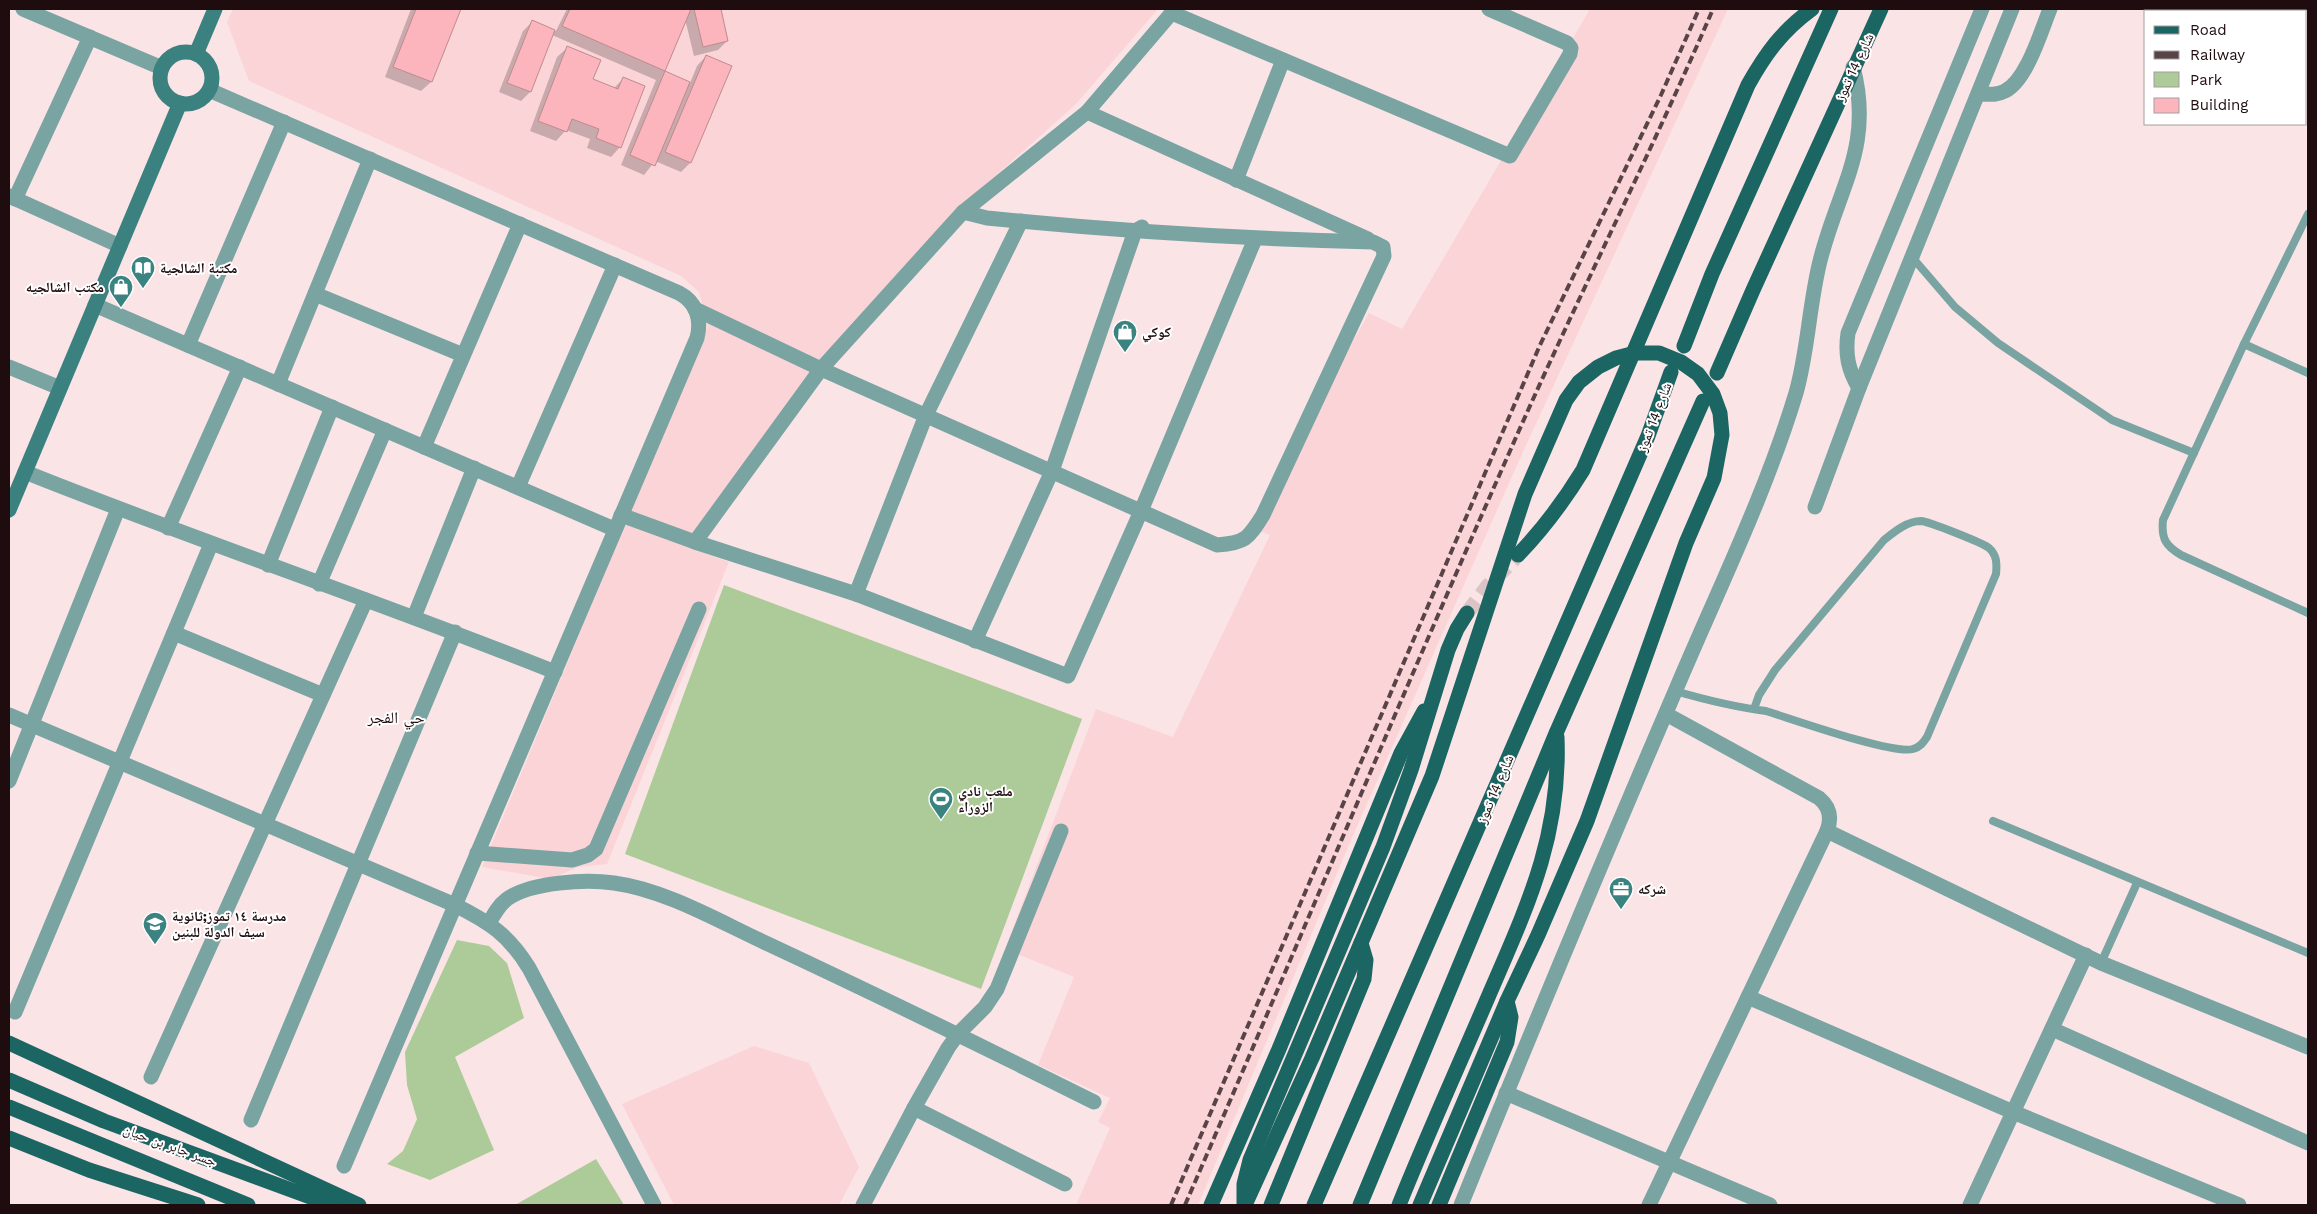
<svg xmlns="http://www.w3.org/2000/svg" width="2317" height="1214" font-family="'Work Sans','Noto Naskh Arabic',sans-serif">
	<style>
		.built { fill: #fbd4d7 }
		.green { fill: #adcb98 }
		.shadow { fill: #0003 }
		.building { fill: #fcb5bc; stroke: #be8b90 }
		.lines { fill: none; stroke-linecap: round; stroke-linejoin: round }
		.primary-tunnel { stroke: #dac4c6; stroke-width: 15; stroke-dasharray: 15 8; stroke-linecap: butt }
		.lane { stroke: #79a4a2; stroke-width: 8 }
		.street { stroke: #79a4a2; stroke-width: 15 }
		.secondary { stroke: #3b817f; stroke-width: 15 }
		.primary { stroke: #1b6563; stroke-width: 15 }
		.rail { stroke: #584447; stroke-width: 4; stroke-dasharray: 8 4; stroke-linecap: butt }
		.primary-bridge { stroke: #1b6563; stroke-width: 15 }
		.labels { text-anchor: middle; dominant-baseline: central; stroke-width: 4; stroke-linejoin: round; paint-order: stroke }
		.street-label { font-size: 14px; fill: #1f0c0f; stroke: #fff }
		.poi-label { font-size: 14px; font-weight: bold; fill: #1f0c0f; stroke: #fff; text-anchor: start }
		.quarter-label { font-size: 16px; fill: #1f0c0f; stroke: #fff }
	</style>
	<rect width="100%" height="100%" fill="#fbe4e6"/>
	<g class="built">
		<path d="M233,9H1158L1076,104L956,211L797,390L685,546L729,562L607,864L578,867L550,879L482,867L708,326L699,292L681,276L249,81L227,22Z"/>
		<path d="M1590,9H1728L1521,456L1351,840L1198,1205H1076L1110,1128L1098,1122L1110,1098L1038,1065L1074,977L1005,949L1096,709L1173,737L1270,535L1248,527L1369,313L1402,329Z"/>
		<path d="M754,1046L809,1063L859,1167L839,1205H674L622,1104Z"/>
	</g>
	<g class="green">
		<path d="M724,585L1082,719L981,989L625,854Z"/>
		<path d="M457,940L489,946L507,963L524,1018L455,1057L494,1150L430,1180L387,1164L403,1151L417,1119L407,1085L405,1052Z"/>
		<path d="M596,1159L624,1205H515Z"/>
	</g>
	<g class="shadow">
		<path d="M411,9H459L431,82L421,91L385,77Z"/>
		<path d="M567,9H719L727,41L718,50L694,56L685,19L664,71L690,83L697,66L706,56L690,163L681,172L655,161L644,175L621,165L656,80L552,35L530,92L521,101L499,92L523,31L532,22L556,31Z"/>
		<path d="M567,48L592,80L613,89L623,79L620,147L611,157L587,148L590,139L566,130L556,141L530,131L557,57Z"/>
	</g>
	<g class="building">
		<path d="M416,9H461L432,82L393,67Z"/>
		<path d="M570,9H691L665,71L562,26Z"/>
		<path d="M694,9H721L728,41L703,47Z"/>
		<path d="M532,20L555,30L531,92L507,83Z"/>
		<path d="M567,46L601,60L593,79L618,89L623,77L645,86L621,148L596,138L599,129L572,119L567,132L538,121Z"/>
		<path d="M706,55L732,66L691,163L665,152Z"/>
		<path d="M665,71L690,82L655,166L630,155Z"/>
	</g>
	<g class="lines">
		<path class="primary-tunnel" d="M1467,613L1487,587L1518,555"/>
		<g class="lane">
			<path d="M2308,214L2244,344L2163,520C2161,539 2166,546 2181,555L2308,613"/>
			<path d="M1912,257L1955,307L1998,343L2112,420L2194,453"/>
			<path d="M2244,344L2308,373"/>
			<path d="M1675,691C1706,700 1735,707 1766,711C1792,719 1893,755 1913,749C1920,747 1923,743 1927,737L1996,574C1997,564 1997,555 1989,548C1983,543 1930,522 1921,521C1907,521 1894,532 1884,540L1775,670L1759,695L1754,709"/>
			<path d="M1993,821L2308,953"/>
			<path d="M2101,963L2137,883"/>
		</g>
		<g class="street">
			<path d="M23,9L162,68"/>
			<path d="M1172,13L1510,156L1570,54L1571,48L1567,43L1489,9"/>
			<path d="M209,90L679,293C696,302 702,319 697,338L344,1166"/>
			<path d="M1978,94C1987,94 1996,96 2005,91C2027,80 2041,31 2050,9"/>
			<path d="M1087,112L1368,239"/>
			<path d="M1236,180L1283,60"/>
			<path d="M9,196L120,246"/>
			<path d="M15,199L90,37"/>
			<path d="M315,294L463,355"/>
			<path d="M95,305L614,529"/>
			<path d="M695,309L821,369L1217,545C1245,543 1248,539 1263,515L1384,256L1383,247L1373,242C1244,239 1116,231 987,218L963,212"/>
			<path d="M188,345L284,122"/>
			<path d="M9,367L60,388"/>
			<path d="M278,384L370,159"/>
			<path d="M1859,388C1848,370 1845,354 1848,333L1982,9"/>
			<path d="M424,447L520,224"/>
			<path d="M25,472C200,542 380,602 555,672"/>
			<path d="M518,487L615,265"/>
			<path d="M1815,507L1859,388L2012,9"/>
			<path d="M621,515L695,542L856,594L1068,676L1141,511L1255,239"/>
			<path d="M168,528L240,367"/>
			<path d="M695,542L821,369L963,212L1087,112L1175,9"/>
			<path d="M268,565L332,407"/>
			<path d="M319,584L385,430"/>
			<path d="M856,594L926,415L1021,221"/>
			<path d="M414,617L474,468"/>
			<path d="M174,633L323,695"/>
			<path d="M975,641L1052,471L1135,231L1142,227"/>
			<path d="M9,715L455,905C489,922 509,935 529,968L654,1205"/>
			<path d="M9,781L118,509"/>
			<path d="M1827,831L2101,963L2308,1047"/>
			<path d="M477,853L572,860L588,855L596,849L699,609"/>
			<path d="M489,923C494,914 499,905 507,899C531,882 586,879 614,883C666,890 720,922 768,944C877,995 986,1048 1094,1102"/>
			<path d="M1748,997L2013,1112L2239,1205"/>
			<path d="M15,1012L211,544"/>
			<path d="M2052,1029L2308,1143"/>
			<path d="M151,1077L366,600"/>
			<path d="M1506,1093L1770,1205"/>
			<path d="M914,1108L1065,1184"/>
			<path d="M251,1120L455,632"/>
			<path d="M863,1205L914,1108L948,1048L958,1034L985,1007L997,989L1061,831"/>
			<path d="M1461,1205C1531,1032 1603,859 1677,687C1718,590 1765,495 1796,393C1808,351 1809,305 1820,261C1838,188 1874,147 1853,67"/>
			<path d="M1649,1205L1827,831C1832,818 1830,807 1819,798L1666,714"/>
			<path d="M1970,1205L2086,955"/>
		</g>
		<g class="secondary">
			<circle cx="186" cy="78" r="26"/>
			<path d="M196,54L215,9"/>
			<path d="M9,510L180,103"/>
		</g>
		<g class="primary">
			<path d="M1684,346L1712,274L1831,9"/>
			<path d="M1717,373L1753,290L1881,9"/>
			<path d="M1518,555C1544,528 1564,501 1583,470L1748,85C1766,53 1782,31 1812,9"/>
			<path d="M9,1043L359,1205"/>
			<path d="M9,1080L104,1121L332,1205"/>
			<path d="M9,1107L248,1205"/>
			<path d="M9,1138L89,1170L198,1205"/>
			<path d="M1211,1205L1279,1049L1401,753L1424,711"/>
			<path d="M1244,1205V1184L1250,1160L1383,847L1411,770L1448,650L1457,629L1467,613"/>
			<path d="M1271,1205L1364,979L1366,960L1361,943"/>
			<path d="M1314,1205L1648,436L1671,372"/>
			<path d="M1360,1205L1557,731L1703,401"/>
			<path d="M1399,1205C1427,1135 1459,1065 1489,995C1527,907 1561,836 1557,737"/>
			<path d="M1439,1205L1507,1042L1511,1017L1507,1001"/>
		</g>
		<g class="rail">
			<path d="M1171,1205L1540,345L1661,95L1699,9"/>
			<path d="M1185,1205C1294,954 1399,701 1510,451C1575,302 1649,158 1713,9"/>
		</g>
		<path class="primary-bridge" d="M1245,1205L1312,1058L1432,776L1525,494L1566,400L1579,382L1598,367L1616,358L1635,353H1659L1681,362L1698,374L1713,394L1720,413L1722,435L1714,478L1686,543L1587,821L1538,935L1507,1001L1420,1205"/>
	</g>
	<defs>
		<symbol id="library-pin" viewBox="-11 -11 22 30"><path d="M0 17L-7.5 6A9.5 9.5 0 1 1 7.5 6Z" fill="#3b8381" stroke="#fff"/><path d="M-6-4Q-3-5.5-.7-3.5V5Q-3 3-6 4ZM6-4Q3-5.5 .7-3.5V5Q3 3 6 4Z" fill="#fff"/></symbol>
		<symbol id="shop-pin" viewBox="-11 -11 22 30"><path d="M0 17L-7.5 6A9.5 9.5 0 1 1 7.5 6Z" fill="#3b8381" stroke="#fff"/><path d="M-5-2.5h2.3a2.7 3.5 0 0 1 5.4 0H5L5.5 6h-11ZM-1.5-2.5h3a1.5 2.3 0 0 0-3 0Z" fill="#fff"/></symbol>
		<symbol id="stadium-pin" viewBox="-11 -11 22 30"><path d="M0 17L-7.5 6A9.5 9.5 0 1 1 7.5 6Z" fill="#3b8381" stroke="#fff"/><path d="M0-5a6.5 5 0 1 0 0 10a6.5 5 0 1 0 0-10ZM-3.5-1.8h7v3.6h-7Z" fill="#fff"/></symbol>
		<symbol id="office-pin" viewBox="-11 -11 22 30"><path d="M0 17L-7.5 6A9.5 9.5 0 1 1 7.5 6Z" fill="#3b8381" stroke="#fff"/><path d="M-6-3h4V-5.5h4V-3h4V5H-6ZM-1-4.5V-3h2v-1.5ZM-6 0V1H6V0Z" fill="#fff"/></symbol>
		<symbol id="school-pin" viewBox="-11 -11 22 30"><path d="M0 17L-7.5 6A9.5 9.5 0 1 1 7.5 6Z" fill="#3b8381" stroke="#fff"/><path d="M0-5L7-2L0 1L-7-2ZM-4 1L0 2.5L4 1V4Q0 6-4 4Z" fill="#fff"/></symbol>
	</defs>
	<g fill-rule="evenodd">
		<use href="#library-pin" x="129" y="254" width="28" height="38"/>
		<use href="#shop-pin" x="107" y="273" width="28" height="38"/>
		<use href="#shop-pin" x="1111" y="318" width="28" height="38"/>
		<use href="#stadium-pin" x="927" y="785" width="28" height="38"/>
		<use href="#office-pin" x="1607" y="875" width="28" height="38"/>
		<use href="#school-pin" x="141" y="910" width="28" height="38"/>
	</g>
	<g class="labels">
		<g class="street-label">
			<text transform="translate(1854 67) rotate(-65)">شارع 14 تموز</text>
			<text transform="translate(1654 417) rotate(-69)">شارع 14 تموز</text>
			<text transform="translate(1495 789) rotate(-67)">شارع 14 تموز</text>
			<text transform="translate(170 1145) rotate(20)">جسر جابر بن حيان</text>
		</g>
		<g class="poi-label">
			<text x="160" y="268">مكتبة الشالجية</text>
			<text x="104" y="287" text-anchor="end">مكتب الشالجيه</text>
			<text x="1142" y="332">كوكي</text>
			<text x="958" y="791">ملعب نادي<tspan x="958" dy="16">الزوراء</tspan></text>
			<text x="1638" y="889">شركه</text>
			<text x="172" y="916">مدرسة ١٤ تموز;ثانوية<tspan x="172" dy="16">سيف الدولة للبنين</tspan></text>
		</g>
		<g class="quarter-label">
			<text x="396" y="717">حي الفجر</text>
		</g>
	</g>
	<rect width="2317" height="1214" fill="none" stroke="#1f0c0f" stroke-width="20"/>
	<rect x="2144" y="10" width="162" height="115" fill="#ffffff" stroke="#a59e9f"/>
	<rect x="2154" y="26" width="25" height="8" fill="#1b6563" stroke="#a59e9f"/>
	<text x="2190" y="35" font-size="15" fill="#1f0c0f">Road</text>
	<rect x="2154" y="51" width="25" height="8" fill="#584447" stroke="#a59e9f"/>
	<text x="2190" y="60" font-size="15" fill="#1f0c0f">Railway</text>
	<rect x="2154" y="72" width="25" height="15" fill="#adcb98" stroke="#a59e9f"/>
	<text x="2190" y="85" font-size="15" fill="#1f0c0f">Park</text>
	<rect x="2154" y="98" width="25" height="15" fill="#fcb5bc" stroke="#a59e9f"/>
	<text x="2190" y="110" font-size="15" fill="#1f0c0f">Building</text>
</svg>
